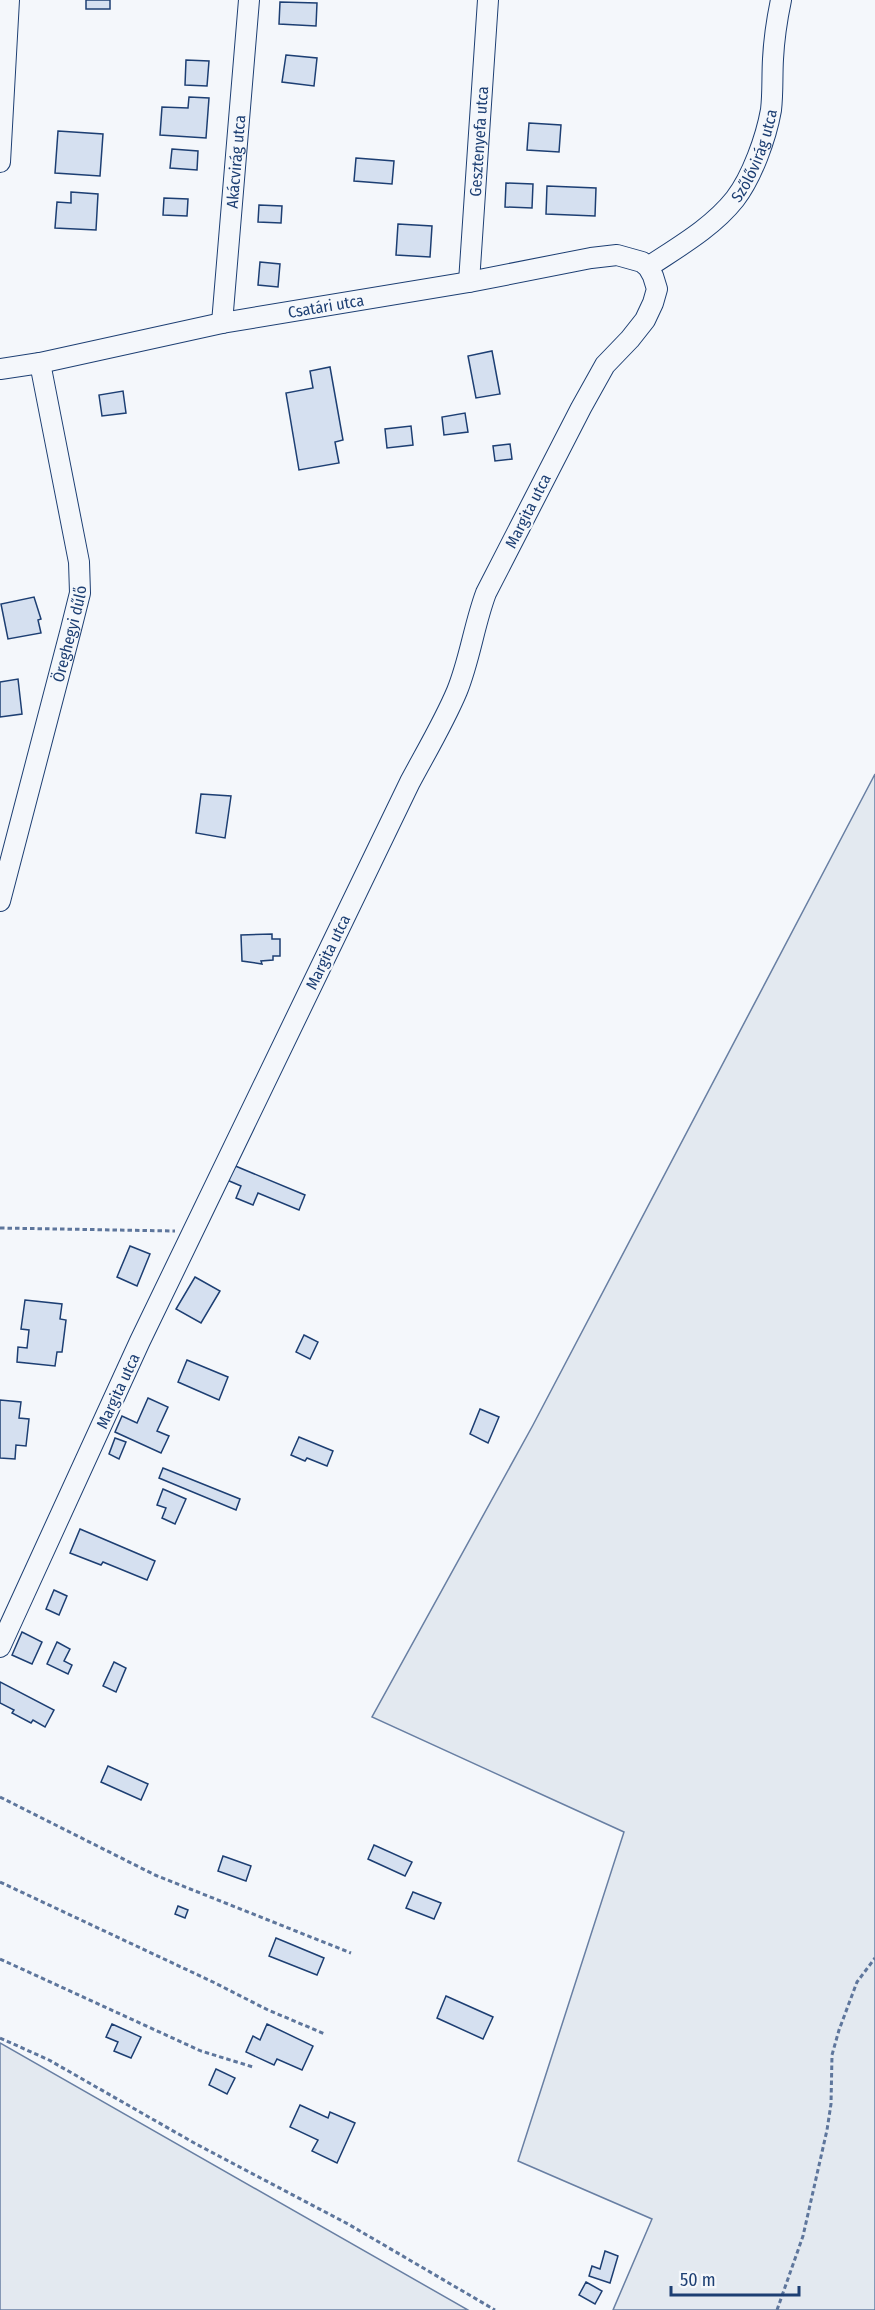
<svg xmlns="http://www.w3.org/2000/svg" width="875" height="2310" font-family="'Fira Sans Condensed',sans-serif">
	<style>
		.green { fill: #e3e9f0; stroke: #687fa3; stroke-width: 1.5 }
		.building { fill: #d5e0f0; stroke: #1d3f73; stroke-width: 1.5 }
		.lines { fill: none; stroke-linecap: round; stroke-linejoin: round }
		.minor-casing { stroke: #1d3f73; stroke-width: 22 }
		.path { stroke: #5e769c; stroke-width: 3; stroke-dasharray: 4.5 3; stroke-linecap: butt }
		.minor { stroke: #f4f7fb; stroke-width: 20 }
		.labels { text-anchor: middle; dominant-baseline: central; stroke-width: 4.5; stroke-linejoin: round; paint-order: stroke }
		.street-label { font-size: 16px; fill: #1d3f73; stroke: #f4f7fb }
	</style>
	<rect width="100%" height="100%" fill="#f4f7fb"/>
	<g class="green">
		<path d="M875,774V2310H613L652,2219L518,2161L624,1832L372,1717L533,1425Z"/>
		<path d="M0,2043L468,2310H0Z"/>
	</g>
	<g class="building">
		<rect x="86" y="0" width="24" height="9"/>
		<path d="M280,2L317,3L316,26L279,24Z"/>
		<path d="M286,55L317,58L314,86L282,82Z"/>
		<path d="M186,60L209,61L207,86L185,85Z"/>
		<path d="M189,97L209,98L206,138L160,135L162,107L188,108Z"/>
		<path d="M529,123L561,125L559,152L527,150Z"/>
		<path d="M58,131L103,134L100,176L55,173Z"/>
		<path d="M172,149L198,151L197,170L170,168Z"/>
		<path d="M356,158L394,161L392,184L354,181Z"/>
		<path d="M506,183L533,184L532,208L505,207Z"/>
		<path d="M547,186L596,188L595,216L546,214Z"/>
		<path d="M71,192L98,194L96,230L55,228L57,202L71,203Z"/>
		<path d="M164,198L188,199L187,216L163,215Z"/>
		<path d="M259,205L282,206L281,223L258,222Z"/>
		<path d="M398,224L432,226L430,257L396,255Z"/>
		<path d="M260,262L280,264L278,287L258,285Z"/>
		<path d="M492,351L500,394L476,398L468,356Z"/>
		<path d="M330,367L343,440L335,442L339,463L299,470L286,393L313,388L310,371Z"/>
		<path d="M123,391L126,413L102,416L99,395Z"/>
		<path d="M465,413L468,432L444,435L442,417Z"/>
		<path d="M411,426L413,445L387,448L385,429Z"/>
		<path d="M510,444L512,459L495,461L493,446Z"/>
		<path d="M34,597L41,619L38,620L41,633L8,639L1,604Z"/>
		<path d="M18,679L22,714L0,717V682Z"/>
		<path d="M201,794L231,796L225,838L196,833Z"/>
		<path d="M272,934V939H280V956H273V960L261,961L262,964L242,961L241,935Z"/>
		<path d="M233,1165L305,1195L299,1210L258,1193L253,1205L236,1198L241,1186L227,1180Z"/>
		<path d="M130,1246L150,1254L137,1286L117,1277Z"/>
		<path d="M195,1277L220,1291L201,1323L176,1309Z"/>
		<path d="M25,1300L62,1304L60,1319L66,1320L62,1352H57L55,1366L17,1362L18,1347L27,1348L29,1330L21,1329Z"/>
		<path d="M304,1335L318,1342L310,1359L296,1352Z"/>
		<path d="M187,1360L228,1377L219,1400L178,1382Z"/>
		<path d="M148,1398L168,1407L157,1431L169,1436L161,1453L115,1432L122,1416L137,1423Z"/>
		<path d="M0,1400L21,1402L19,1418L29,1419L26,1446L16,1445L15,1459L0,1458Z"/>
		<path d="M480,1409L499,1417L488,1443L470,1434Z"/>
		<path d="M299,1437L333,1451L327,1466L307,1458L305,1461L291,1455Z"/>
		<path d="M115,1438L126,1442L119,1459L109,1454Z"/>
		<path d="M163,1468L240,1499L236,1510L159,1478Z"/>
		<path d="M163,1489L186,1499L175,1524L162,1518L166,1508L157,1505Z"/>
		<path d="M80,1529L155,1561L147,1580L103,1562L101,1565L70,1553Z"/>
		<path d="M54,1590L67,1596L59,1615L46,1609Z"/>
		<path d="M22,1632L42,1642L32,1664L12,1655Z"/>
		<path d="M57,1642L70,1649L64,1661L72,1665L68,1674L47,1664Z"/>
		<path d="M114,1662L126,1668L116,1692L103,1686Z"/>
		<path d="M0,1682L54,1710L45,1727L33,1720L31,1723L12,1713L14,1710L0,1703Z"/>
		<path d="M108,1766L148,1784L141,1800L101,1782Z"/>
		<path d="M374,1845L412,1862L405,1876L368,1859Z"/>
		<path d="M223,1856L251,1866L246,1881L218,1871Z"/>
		<path d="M413,1892L441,1903L434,1919L406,1908Z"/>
		<path d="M178,1906L188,1910L185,1918L175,1914Z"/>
		<path d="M276,1938L324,1958L317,1975L269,1956Z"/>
		<path d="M446,1996L493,2017L483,2039L437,2018Z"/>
		<path d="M112,2024L141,2037L131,2058L114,2051L118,2042L106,2037Z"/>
		<path d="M267,2024L313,2046L302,2070L277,2059L274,2065L246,2052L253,2036L260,2040Z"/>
		<path d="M216,2069L235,2078L227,2094L209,2085Z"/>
		<path d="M300,2105L328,2118L330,2112L355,2123L337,2163L312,2151L318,2140L290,2127Z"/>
		<path d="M605,2251L618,2256L610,2283L589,2276L592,2266L600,2269Z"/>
		<path d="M586,2282L602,2291L595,2304L579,2295Z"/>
	</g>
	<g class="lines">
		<defs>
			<g id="minor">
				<path d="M0,162L9,0"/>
				<path id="s1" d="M648,267C678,247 712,228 735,199C752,177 766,138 771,110C773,93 772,76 773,59C774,40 777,19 781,0"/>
				<path id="s2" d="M469,282L488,0"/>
				<path id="s3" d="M222,323L249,0"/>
				<path id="s4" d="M0,369L40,363L222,323L469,282L591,258L617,255L642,262L648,267L653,276L657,289L653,303L645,320L630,339L605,365L581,408L486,593C474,625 470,659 457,691C444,722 426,752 410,782L140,1341L0,1647"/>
				<path id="s5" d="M0,901L71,629L80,593L79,562L40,363"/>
			</g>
		</defs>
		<use href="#minor" class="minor-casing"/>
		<g class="path">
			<path d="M0,1228L175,1231"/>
			<path d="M0,1797L155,1875L351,1953"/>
			<path d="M0,1882L213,1982L268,2010L325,2034"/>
			<path d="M0,1959L201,2051L253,2067"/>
			<path d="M0,2038L49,2060L196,2144L348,2224L495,2310"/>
			<path d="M777,2310L803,2236L827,2130L831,2104L832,2055L839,2030L857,1982L875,1958"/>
		</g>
		<use href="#minor" class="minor"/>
	</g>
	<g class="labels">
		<g class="street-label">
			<text stroke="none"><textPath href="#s2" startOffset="141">Gesztenyefa utca</textPath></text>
			<text stroke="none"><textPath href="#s1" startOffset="159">Szőlővirág utca</textPath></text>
			<text stroke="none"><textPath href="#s3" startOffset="162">Akácvirág utca</textPath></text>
			<text stroke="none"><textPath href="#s4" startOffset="332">Csatári utca</textPath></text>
			<text transform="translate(528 511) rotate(-63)">Margita utca</text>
			<text stroke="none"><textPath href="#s5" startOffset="276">Öreghegyi dűlő</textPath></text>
			<text transform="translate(328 952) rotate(-64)">Margita utca</text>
			<text transform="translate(118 1391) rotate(-65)">Margita utca</text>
		</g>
	</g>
	<path d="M671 2286v9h128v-9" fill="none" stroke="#1d3f73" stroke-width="3"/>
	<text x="680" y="2286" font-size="18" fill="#1d3f73" stroke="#f4f7fb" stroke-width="4.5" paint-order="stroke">50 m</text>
</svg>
